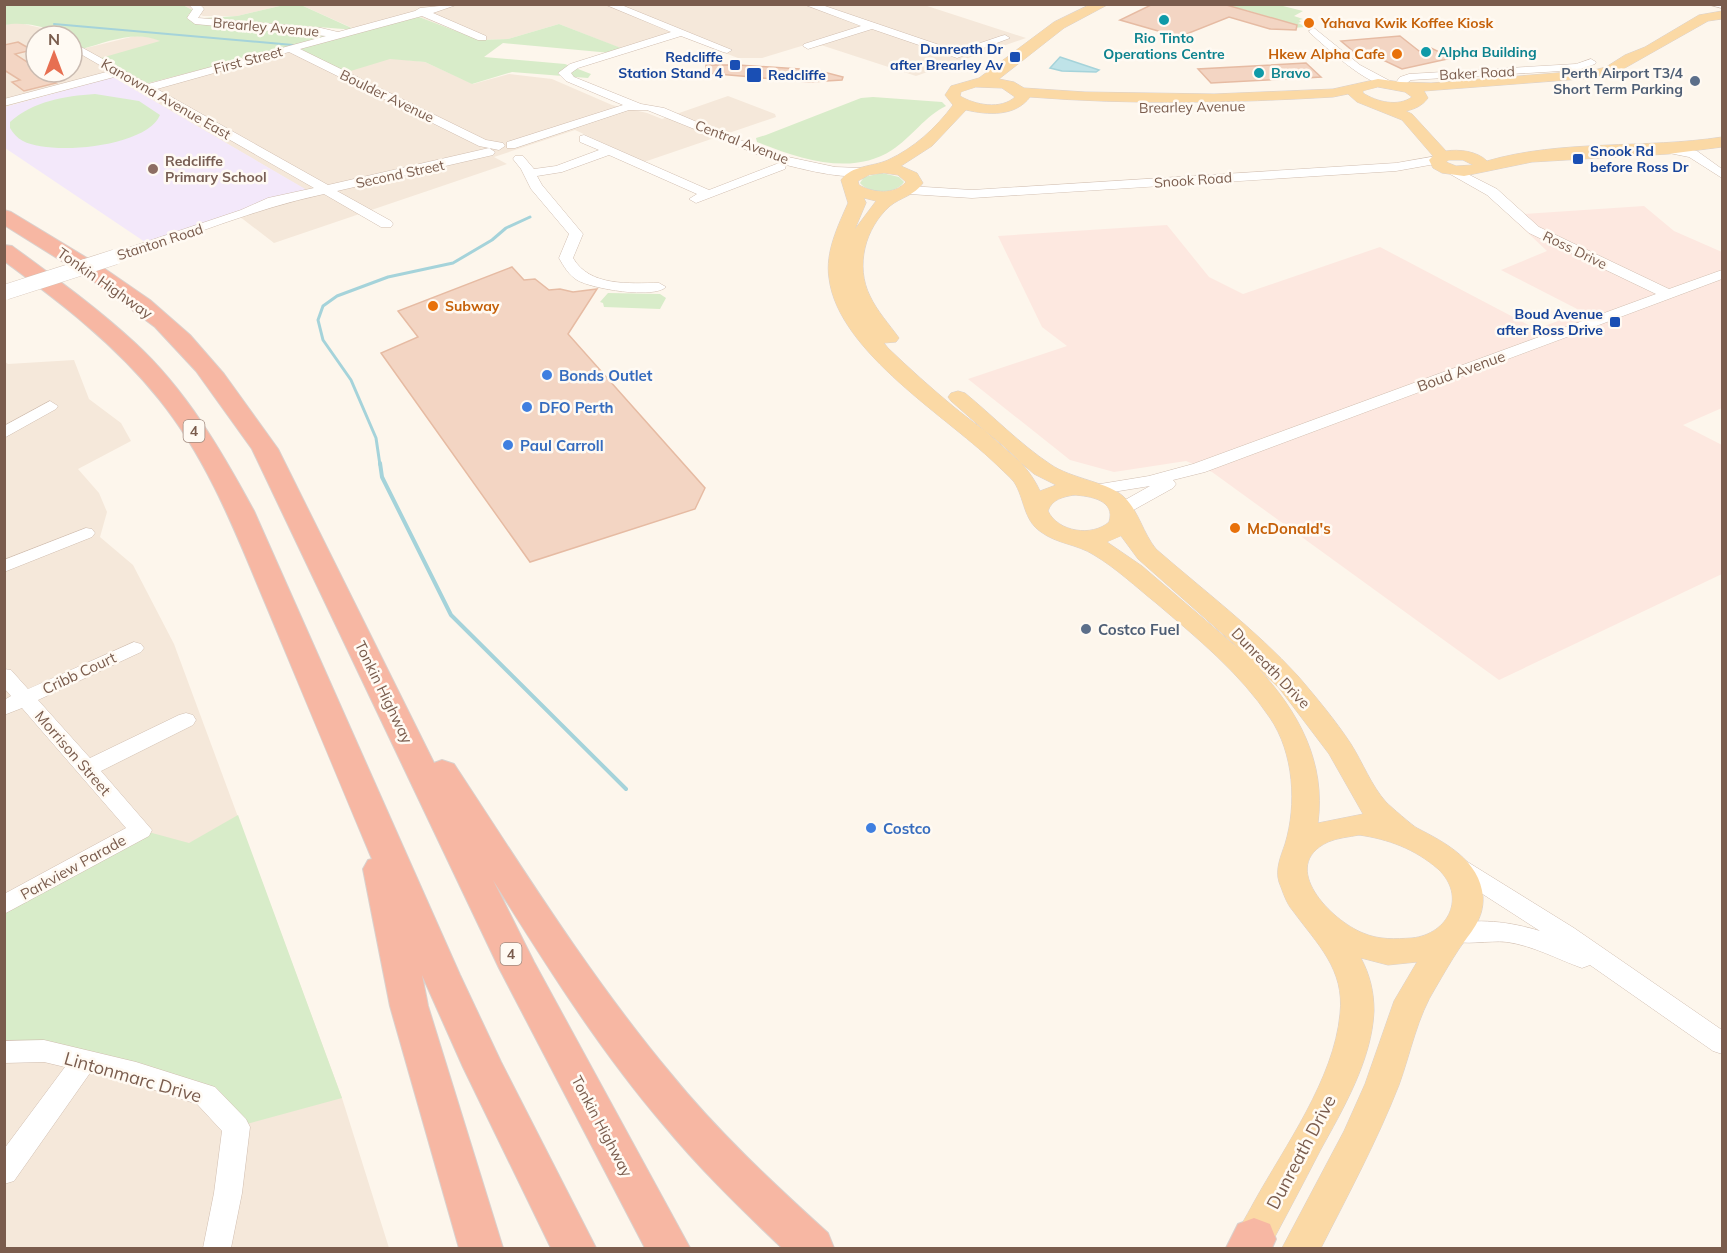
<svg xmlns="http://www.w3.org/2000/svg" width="1727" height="1253" font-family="Mulish,sans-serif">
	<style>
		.residential { fill: #f5e8da }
		.commercial { fill: #fde8e0 }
		.education { fill: #f3e8fa }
		.green { fill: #d8ecc9 }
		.water { fill: #bfe3e8; stroke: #a5d3da; stroke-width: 1.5 }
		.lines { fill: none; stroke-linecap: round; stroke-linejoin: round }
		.stream-far2 { stroke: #a5d3da; stroke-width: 2 }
		.stream-far1 { stroke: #a5d3da; stroke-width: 3 }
		.stream { stroke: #a5d3da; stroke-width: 4 }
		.building { fill: #f3d5c3; stroke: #e6bba3; stroke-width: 1.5 }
		.minor-casing { stroke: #d1beb0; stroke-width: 1 }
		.major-casing { stroke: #dad1cd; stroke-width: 1 }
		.highway-casing { stroke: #dad1cd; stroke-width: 2 }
		.minor { fill: #fff; fill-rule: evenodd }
		.major { fill: #fbd9a5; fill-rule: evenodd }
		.highway { fill: #f7b7a3; fill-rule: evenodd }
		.minor-bridge-casing { stroke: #d1beb0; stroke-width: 16; stroke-linecap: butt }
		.minor-bridge { stroke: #fff; stroke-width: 15 }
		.culture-dot { fill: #0f9aa8; stroke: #fffaf3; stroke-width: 2 }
		.food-dot { fill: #e8710a; stroke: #fffaf3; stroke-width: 2 }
		.transit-dot { fill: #1a4fb4; stroke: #fffaf3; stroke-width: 2 }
		.service-dot { fill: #5c6f8a; stroke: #fffaf3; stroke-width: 2 }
		.education-dot { fill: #8d6e63; stroke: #fffaf3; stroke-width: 2 }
		.shop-dot { fill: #3f7fe0; stroke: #fffaf3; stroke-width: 2 }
		.labels { text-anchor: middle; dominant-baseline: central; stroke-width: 5; stroke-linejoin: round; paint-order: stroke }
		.far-food-label { font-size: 14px; font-weight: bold; fill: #c56008; stroke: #fffaf3; text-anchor: start }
		.far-street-label { font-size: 14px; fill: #7a5c4d; stroke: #fffaf3 }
		.far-culture-label { font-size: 14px; font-weight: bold; fill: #0d838f; stroke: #fffaf3; text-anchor: start }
		.far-transit-label { font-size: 14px; font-weight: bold; fill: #164399; stroke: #fffaf3; text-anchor: end }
		.far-service-label { font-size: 14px; font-weight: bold; fill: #4e5e75; stroke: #fffaf3; text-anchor: end }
		.far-education-label { font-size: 14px; font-weight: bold; fill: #785e54; stroke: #fffaf3; text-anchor: start }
		.shield { fill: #fffaf3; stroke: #a28b7f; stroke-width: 1.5 }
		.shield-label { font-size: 14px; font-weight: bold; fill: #7a5c4d }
		.street-label { font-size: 15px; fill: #7a5c4d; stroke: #fffaf3 }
		.shop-label { font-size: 15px; font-weight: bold; fill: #366cbe; stroke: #fffaf3; text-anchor: start }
		.food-label { font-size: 15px; font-weight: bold; fill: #c56008; stroke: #fffaf3; text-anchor: start }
		.service-label { font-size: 15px; font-weight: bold; fill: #4e5e75; stroke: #fffaf3; text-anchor: start }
		.near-street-label { font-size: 18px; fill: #7a5c4d; stroke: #fffaf3 }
	</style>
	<rect width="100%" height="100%" fill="#fdf6ec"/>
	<g class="residential">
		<path d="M921,4L1026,38L916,76L824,46L808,44L762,58H738L672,33L620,48L559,24L508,39L480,40L417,16L359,31L301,5Z"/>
		<path d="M183,5H284L237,16H203Z"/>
		<path d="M15,22L55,31L62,36H36V72H72V42L82,49L135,36L151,37L163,42L126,73L5,107V25Z"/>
		<path d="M290,47L425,62L473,84L509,74L552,79L612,105L647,113L662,119L728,96L775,114L776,117L644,162L575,130L494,157L507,164L274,243L235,213L306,190L132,88Z"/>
		<path d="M74,360L89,399L121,423L131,441L78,469L99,493L107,512L100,537L133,565L174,644L342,1098L389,1248H5L4,361L8,364Z"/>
	</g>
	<path class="commercial" d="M1644,206L1674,231L1722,252V408L1683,425L1722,445V574L1499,680L1212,472L1186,461L1114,472L1070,460L968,379L1067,346L1042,327L998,236L1167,225L1209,277L1243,294L1380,247L1536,329L1583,312L1501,270L1547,251L1509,215Z"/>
	<path class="education" d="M113,77L307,190L145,242L5,148V107Z"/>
	<g class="green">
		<path d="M4,5H183L194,11L188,15V19L198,23L343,36L419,17L480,40L508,39L559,24L621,48L611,53L503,43L484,57L565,64L591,74L588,78L512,72L472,84L425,62L390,59L344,73L289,47L141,85L101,58L160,41C134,30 108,42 82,49L72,42V36C63,36 61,33 53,31C39,25 19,22 5,25Z"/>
		<path d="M284,5H301L356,30L204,18L237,16Z"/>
		<path d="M1227,5H1279L1303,11L1294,16L1303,19L1299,20L1301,22L1298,23L1306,27L1278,29L1287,24L1285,22L1246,10L1225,8L1229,6Z"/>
		<path d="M95,94L139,101L160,115C147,147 51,156 23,141C17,138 13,133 10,128V122C34,101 64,96 95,94Z"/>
		<path d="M873,97L942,102L946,106C925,116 912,137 892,150C851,177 798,158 757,142L756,138L766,135L861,98Z"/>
		<path d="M882,173L899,177L904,182C895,195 869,194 860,183L864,177Z"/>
		<path d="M608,293L660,294L666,298L660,309L604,307L603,303L600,302Z"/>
		<path d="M238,815L342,1098L236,1127L206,1095L5,1052L4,905L141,830L189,843Z"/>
	</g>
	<path class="water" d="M1060,57L1099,70L1096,72L1062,71L1050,68Z"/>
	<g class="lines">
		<path class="stream-far2" d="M54,24L293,45"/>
		<path class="stream-far1" d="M380,465L376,438L351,380L323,340L318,320L323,306L337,296L388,277L453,263L492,240L506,228L530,217"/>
		<path class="stream" d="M380,463L382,477L451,615L626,789"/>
	</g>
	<g class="building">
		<path d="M1153,4H1223L1297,25L1296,30L1270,29L1229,17L1179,37L1120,20Z"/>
		<path d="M1400,36L1419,51L1431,48L1452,58L1402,69L1362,50L1353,51L1341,41Z"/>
		<path d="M18,42L32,50L15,54L36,68V72L56,83L24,91L12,82L20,80L4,70V45Z"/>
		<path d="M1306,63L1321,77L1211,83L1198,69Z"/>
		<path d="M706,65H738L816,70L843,77L842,80L809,82L706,73Z"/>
		<path d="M512,267L524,280L535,279L549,290L560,289L573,292L597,289L568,334L705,488L695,509L530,562L381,353L418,337L398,311Z"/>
	</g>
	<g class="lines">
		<defs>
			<g id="minor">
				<path d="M188,4C195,4 200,3 204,9L198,18L321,28L338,32L415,11L420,8L459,4L433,13L486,36V40H478L422,16L300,49L486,140L503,143L505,146L499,150L479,146L289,52L157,89L328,185L489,148L495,152L493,155L337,191L391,221L393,224L391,227H381L324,194C254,209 187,237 120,260H110L108,257L110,254L241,210L268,198L314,188L118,76L4,106V99L110,71L72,49V42L148,84L326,36L195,24L187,18L193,9Z"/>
				<path d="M604,4H619L732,50L727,53L723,52L681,36L578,68L571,73L574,77L641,104L664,108L737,139L788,157L835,167L861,168L867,172C855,183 803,169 786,165L785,169L696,203L689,199L697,194L609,155L562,172L537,176L542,185L583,234L573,258C590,287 629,283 659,283L666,287C654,299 592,289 577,280C569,275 564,267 559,258L569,234L531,189L521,169L513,159L515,156H523L534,169L556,166L599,150L580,142V136L584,135L709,190L779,163L647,110H629L515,148H507V142L623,105L566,81L558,73L570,64L671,32Z"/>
				<path d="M803,4H819L957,51L1001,36L1005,35L1010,38L957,58L872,29L808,49L803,46L804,44L861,26Z"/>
				<path d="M1706,4H1722V8Z"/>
				<path d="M1314,28L1360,65L1390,81V85C1370,89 1326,47 1310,33L1309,31Z"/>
				<path d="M50,30L61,36L46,35V31Z"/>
				<path d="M1591,59L1596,62L1595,64L1578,70L1411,80L1400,88L1394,85L1400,77L1409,74L1576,64Z"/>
				<path d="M1668,145L1697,151L1722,169V178L1689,157L1664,152L1662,149Z"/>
				<path d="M1437,156L1443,160L1441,163L1396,171L972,198L909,194L903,190L909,186L972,190L1396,163Z"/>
				<path d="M1454,167L1497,189L1539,227L1669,289L1722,270V279L1205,472L1173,480L1176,484L1173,488L1128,513H1116L1113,509L1116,505L1150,486L1094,495L1088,494L1085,490L1088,486L1149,476L1193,464L1656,294L1529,233L1487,195L1450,174L1448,171Z"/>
				<path d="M50,401L58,406L56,409L4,438V426Z"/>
				<path d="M86,528L92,529L95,533L92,537L4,572V560Z"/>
				<path d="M134,642L141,644L144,648L141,652L38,700L90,758L179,715L186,713L193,715L196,720L193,725L101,771L152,830L149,836L4,914V894L126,828L22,708L4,715V700L11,696L4,688V669L11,670L28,689Z"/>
				<path d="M1458,858L1466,861L1574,928L1722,1030V1054L1713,1051L1590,965L1582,968C1557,959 1534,946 1507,942C1488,940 1466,946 1447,940L1444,933L1447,926C1476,917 1511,922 1540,931L1450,873L1446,867L1450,861Z"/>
				<path d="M44,1040L136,1062L215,1087L246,1119L250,1127L242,1193L231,1248H203L214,1193L222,1131L197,1104L136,1084L90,1073L14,1181L4,1184V1149L65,1067L44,1062L4,1063V1041Z"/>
			</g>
			<path id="major" d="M1091,4H1109L1064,28L999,79L1014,82L1024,88L1085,92L1214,94L1333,89L1378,79L1400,82L1431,83L1594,70L1606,67L1625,55L1645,47L1699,15L1722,11V19L1708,21L1616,73L1594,78L1424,91L1428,98C1422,106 1415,109 1406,111L1412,114L1446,151C1459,149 1477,151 1487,161C1562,139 1645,149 1722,137V147L1668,154L1532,162L1464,176L1442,173L1433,168L1429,160L1433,156L1402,120L1357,102L1348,94L1333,97C1232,103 1132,105 1030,97C1015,117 988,115 966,110L932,146L901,166L917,173L923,183C914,196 901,197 890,206C865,228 855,266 870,296C877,311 889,324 899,338L896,342L884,343L888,348C909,368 931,388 954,407C983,431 1024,455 1040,491L1056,485L1034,474L951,401L948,397L951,393L958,391L965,393C993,416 1020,444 1050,464C1071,479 1110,482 1125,498C1139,512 1143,533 1156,549C1203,590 1255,629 1298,676C1316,697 1336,721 1351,744C1363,763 1371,785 1386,802C1390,806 1413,826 1417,828C1444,842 1480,860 1483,897C1484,919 1471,932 1459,949C1451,961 1443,975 1436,987C1417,1017 1411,1052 1399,1085C1377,1141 1348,1195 1321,1248H1282L1344,1131L1365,1084L1394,1001L1417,962L1388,965L1361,958C1370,975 1374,992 1374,1011C1372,1060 1343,1109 1320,1151C1303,1184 1286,1216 1269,1248H1230C1236,1233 1246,1217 1254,1202C1285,1146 1334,1079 1340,1014C1345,969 1317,944 1293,911C1286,903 1283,892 1279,882C1275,869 1281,856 1285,844C1297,805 1294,753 1270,718C1240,673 1197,638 1156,603C1136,587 1116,568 1094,555C1077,544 1057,544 1041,532C1023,520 1025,499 1014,482C1010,477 1004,472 1000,468C950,418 838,353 829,278C825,252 838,226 848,203L841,180C852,165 872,167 888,160C914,148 936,128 953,105L945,95L951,86L979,78L1054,22ZM976,87L1002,88L1015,97C1001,110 975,105 960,96L961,92ZM1378,87L1405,92L1412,97C1398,107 1377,102 1363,93V91ZM1449,160H1463L1473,165L1456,166L1446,162ZM884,173L898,175L906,182C894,195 874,193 859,185L858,181L869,175ZM864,198L876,201L855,229L866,203ZM1074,495C1090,496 1116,500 1109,522C1092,537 1058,532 1048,511C1052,499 1063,497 1074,495ZM1121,536L1138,559L1233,643L1239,649L1142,566L1107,542ZM1258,668L1279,688L1329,754L1363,814L1318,823C1326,762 1299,712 1258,668ZM1359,835C1388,839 1415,849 1438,869C1467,896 1449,934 1412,938C1395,939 1379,940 1363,933C1332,921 1277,866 1328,842C1337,838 1349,837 1359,835Z"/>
			<g id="highway">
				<path d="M4,210L11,212L105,269L150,300L190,335L224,374L278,449L434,763L442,760L454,764C523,869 590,977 671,1074C718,1132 773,1183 828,1233L834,1248H782C740,1208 699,1168 662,1123C598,1048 545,963 493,880L534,962L690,1248H645L499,968L252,449L196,371L155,327L89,278L4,225Z"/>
				<path d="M4,245L12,246C54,277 96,307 135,343C186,390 221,450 254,511L460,975L501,1062L596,1248H551L463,1067L422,975L428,1006L503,1248H459L390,1006L363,869L368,860L372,859C337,776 303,694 269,612C238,539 210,462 159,399C115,344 61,303 4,261Z"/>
				<path d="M1254,1218L1270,1224L1276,1239L1272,1248H1226L1238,1224Z"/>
			</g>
		</defs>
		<use href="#minor" class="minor-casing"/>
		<use href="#major" class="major-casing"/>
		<use href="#highway" class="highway-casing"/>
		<use href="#minor" class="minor"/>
		<use href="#major" class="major"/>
		<use href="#highway" class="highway"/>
		<defs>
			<path id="minor-bridge" d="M6,292L115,257"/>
		</defs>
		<use href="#minor-bridge" class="minor-bridge-casing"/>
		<use href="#minor-bridge" class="minor-bridge"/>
	</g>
	<g class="culture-dot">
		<circle cx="1164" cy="20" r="6"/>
		<circle cx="1426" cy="52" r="6"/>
		<circle cx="1259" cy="73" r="6"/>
	</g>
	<g class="food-dot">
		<circle cx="1309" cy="23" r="6"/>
		<circle cx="1397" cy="54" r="6"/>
		<circle cx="433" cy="306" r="6"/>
		<circle cx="1235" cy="528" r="6"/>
	</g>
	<g class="transit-dot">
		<rect x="1009" y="51" width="12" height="12" rx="3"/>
		<rect x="729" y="59" width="12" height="12" rx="3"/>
		<rect x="746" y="67" width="16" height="16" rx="3"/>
		<rect x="1572" y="153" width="12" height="12" rx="3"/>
		<rect x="1609" y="316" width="12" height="12" rx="3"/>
	</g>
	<g class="service-dot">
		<circle cx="1695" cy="81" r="6"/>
		<circle cx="1086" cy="629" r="6"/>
	</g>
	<circle class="education-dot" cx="153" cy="169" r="6"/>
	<g class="shop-dot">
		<circle cx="547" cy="375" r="6"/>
		<circle cx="527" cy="407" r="6"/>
		<circle cx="508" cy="445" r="6"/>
		<circle cx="871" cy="828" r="6"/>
	</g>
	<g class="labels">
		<g class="far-food-label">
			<text x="1321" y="23">Yahava Kwik Koffee Kiosk</text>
			<text x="1385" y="54" text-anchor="end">Hkew Alpha Cafe</text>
			<text x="445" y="306">Subway</text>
		</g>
		<g class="far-street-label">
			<text transform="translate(266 27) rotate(5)">Brearley Avenue</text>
			<text transform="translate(248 60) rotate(-15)">First Street</text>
			<text transform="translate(1477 73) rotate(-3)">Baker Road</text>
			<text transform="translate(387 96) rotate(26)">Boulder Avenue</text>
			<text transform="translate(166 99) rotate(30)">Kanowna Avenue East</text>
			<text transform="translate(1192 107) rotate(-1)">Brearley Avenue</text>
			<text transform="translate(742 142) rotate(21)">Central Avenue</text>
			<text transform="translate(400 174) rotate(-12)">Second Street</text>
			<text transform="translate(1193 180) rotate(-4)">Snook Road</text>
			<text transform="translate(160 242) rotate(-18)">Stanton Road</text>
			<text transform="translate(1575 250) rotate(26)">Ross Drive</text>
		</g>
		<g class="far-culture-label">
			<text x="1164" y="38" text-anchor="middle">Rio Tinto<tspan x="1164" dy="16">Operations Centre</tspan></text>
			<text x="1438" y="52">Alpha Building</text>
			<text x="1271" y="73">Bravo</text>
		</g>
		<g class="far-transit-label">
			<text x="1003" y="49">Dunreath Dr<tspan x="1003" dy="16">after Brearley Av</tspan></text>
			<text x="723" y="57">Redcliffe<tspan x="723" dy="16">Station Stand 4</tspan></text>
			<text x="768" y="75" text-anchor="start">Redcliffe</text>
			<text x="1590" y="151" text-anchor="start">Snook Rd<tspan x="1590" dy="16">before Ross Dr</tspan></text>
			<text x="1603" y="314">Boud Avenue<tspan x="1603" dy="16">after Ross Drive</tspan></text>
		</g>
		<g class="far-service-label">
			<text x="1683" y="73">Perth Airport T3/4<tspan x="1683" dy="16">Short Term Parking</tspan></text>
		</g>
		<g class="far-education-label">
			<text x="165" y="161">Redcliffe<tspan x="165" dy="16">Primary School</tspan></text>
		</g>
		<g class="shield">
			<rect x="183.5" y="420" width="21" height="22" rx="4.5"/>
			<rect x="500.5" y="943" width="21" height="22" rx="4.5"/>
		</g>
		<g class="shield-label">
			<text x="194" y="431">4</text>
			<text x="511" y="954">4</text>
		</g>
		<g class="street-label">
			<text transform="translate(105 283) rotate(35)">Tonkin Highway</text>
			<text transform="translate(1461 371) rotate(-20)">Boud Avenue</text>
			<text transform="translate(1271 668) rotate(46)">Dunreath Drive</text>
			<text transform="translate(79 673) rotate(-25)">Cribb Court</text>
			<text transform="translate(384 692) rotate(64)">Tonkin Highway</text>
			<text transform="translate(73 753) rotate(49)">Morrison Street</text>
			<text transform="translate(73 867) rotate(-29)">Parkview Parade</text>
			<text transform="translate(602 1126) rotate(62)">Tonkin Highway</text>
		</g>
		<g class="shop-label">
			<text x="559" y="375">Bonds Outlet</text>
			<text x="539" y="407">DFO Perth</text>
			<text x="520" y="445">Paul Carroll</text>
			<text x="883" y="828">Costco</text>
		</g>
		<g class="food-label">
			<text x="1247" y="528">McDonald's</text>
		</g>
		<g class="service-label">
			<text x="1098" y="629">Costco Fuel</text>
		</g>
		<g class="near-street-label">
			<text transform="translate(133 1077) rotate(16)">Lintonmarc Drive</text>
			<text transform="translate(1301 1152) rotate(-62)">Dunreath Drive</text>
		</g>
	</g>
	<rect width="1727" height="1253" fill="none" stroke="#7a5c4d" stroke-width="12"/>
	<g transform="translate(54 54)"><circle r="28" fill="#fffaf3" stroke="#cabbb1" stroke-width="1.5"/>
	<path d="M0-4.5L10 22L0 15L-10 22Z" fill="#e76f51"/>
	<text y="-9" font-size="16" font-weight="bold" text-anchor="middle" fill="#7a5c4d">N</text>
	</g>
</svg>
